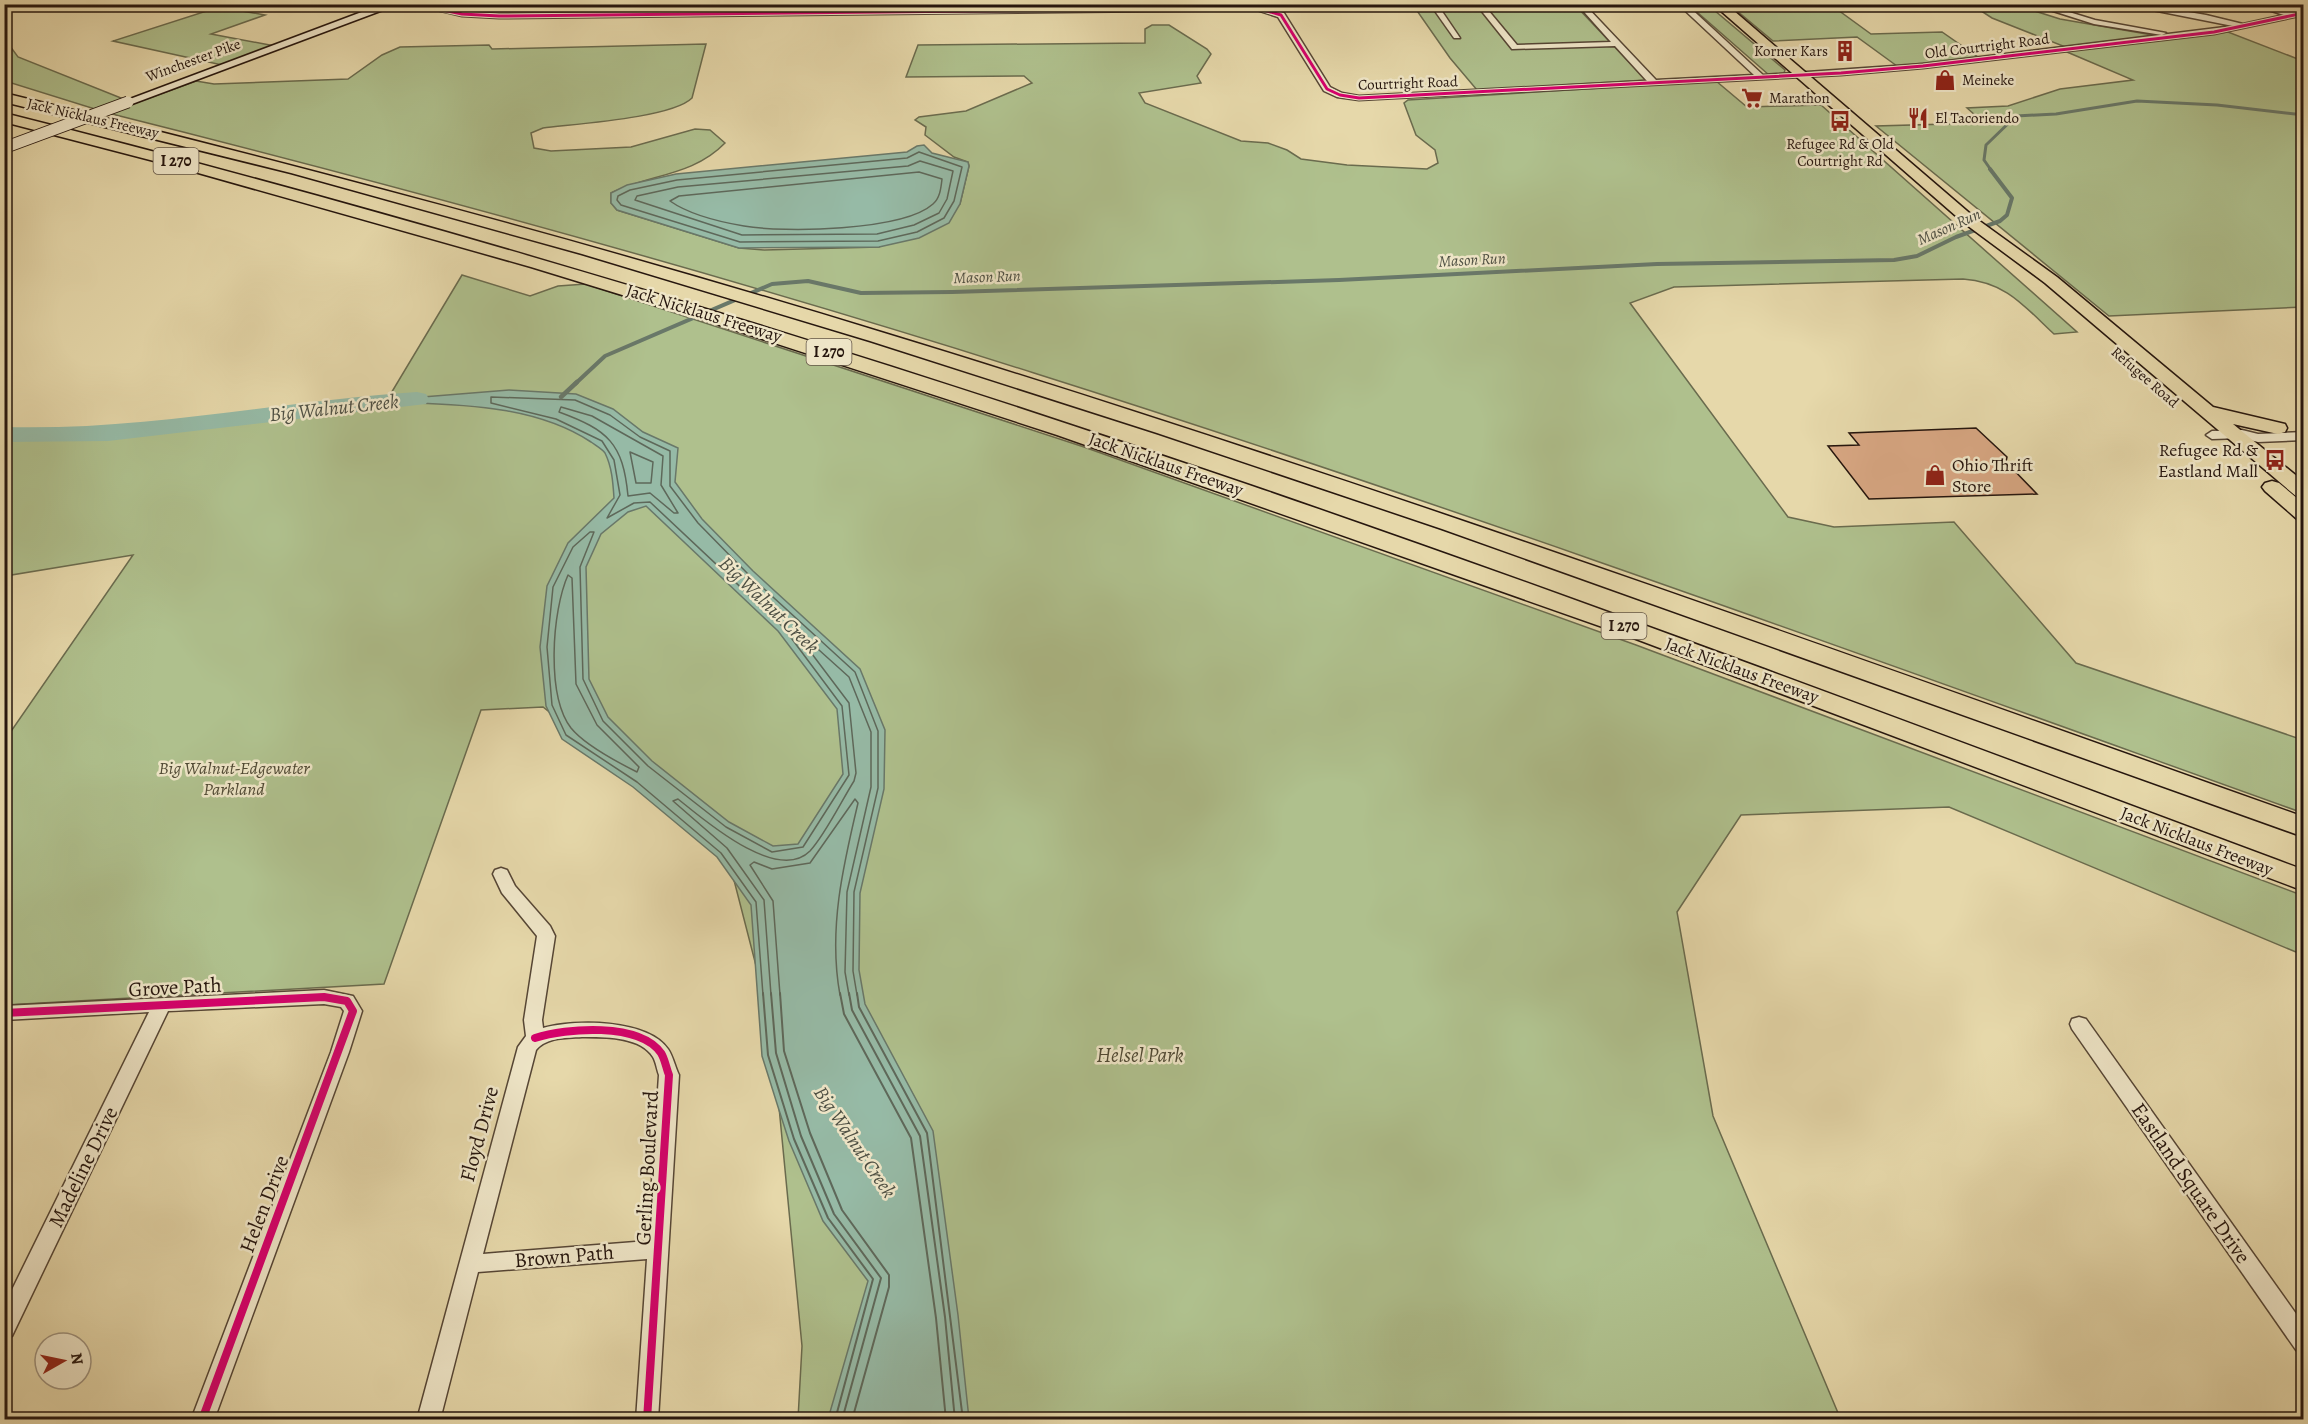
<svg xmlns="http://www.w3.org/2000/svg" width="2308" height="1424" font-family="Alegreya,serif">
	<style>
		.green { fill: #afc08d; stroke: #6a6b4e; stroke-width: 1.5 }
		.water { fill: #96baa6; stroke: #697869; stroke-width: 1.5; fill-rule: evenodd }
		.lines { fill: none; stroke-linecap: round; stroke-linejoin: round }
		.shore-far1 { stroke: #5e685a; stroke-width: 1.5 }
		.shore { stroke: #5e685a; stroke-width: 2 }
		.stream-far2 { stroke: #697869; stroke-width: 3 }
		.stream-far1 { stroke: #697869; stroke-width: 4 }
		.stream { stroke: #697869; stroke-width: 4.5 }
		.river { fill: #96baa6; fill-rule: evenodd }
		.building { fill: #d7a682; stroke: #26160e; stroke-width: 1.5 }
		.minor-casing { stroke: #564635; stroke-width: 3 }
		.secondary-casing { stroke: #26160e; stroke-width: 3 }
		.primary-casing { stroke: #26160e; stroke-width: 3 }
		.motorway-casing { stroke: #26160e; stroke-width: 3 }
		.minor { fill: #efe6c8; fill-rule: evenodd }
		.secondary { fill: #efe6c8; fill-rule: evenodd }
		.primary { fill: #e6d8aa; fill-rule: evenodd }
		.motorway { fill: #e6d8aa; fill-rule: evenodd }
		.secondary-bridge-casing { stroke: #26160e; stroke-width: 13; stroke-linecap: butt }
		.secondary-bridge { stroke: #efe6c8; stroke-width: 11 }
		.cycleway-far1-casing { stroke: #efe6c8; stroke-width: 5 }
		.cycleway-casing { stroke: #efe6c8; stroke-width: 12 }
		.cycleway-far1 { stroke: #d6006c; stroke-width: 3 }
		.cycleway { stroke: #d6006c; stroke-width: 8 }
		.labels { text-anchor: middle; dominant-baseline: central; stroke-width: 5; stroke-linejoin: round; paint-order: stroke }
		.far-street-label { font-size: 15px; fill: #26160e; stroke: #efe6c8 }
		.far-poi-label { font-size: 15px; fill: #26160e; stroke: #efe6c8; text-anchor: start }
		.shield { fill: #efe6c8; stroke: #625446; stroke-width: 1.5 }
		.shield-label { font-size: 16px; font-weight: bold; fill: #26160e }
		.far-water-label { font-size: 16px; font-style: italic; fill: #4d4f43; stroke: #efe6c8 }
		.street-label { font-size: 18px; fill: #26160e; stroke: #efe6c8 }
		.poi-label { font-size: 18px; fill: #26160e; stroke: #efe6c8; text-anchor: end }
		.park-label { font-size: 18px; font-style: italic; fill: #4f4934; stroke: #efe6c8 }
		.water-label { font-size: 20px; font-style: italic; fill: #4d4f43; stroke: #efe6c8 }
		.near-street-label { font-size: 21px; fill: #26160e; stroke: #efe6c8 }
		.near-park-label { font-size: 21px; font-style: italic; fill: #4f4934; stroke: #efe6c8 }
	</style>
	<rect width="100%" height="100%" fill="#e6d8aa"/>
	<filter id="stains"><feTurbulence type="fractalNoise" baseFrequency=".00333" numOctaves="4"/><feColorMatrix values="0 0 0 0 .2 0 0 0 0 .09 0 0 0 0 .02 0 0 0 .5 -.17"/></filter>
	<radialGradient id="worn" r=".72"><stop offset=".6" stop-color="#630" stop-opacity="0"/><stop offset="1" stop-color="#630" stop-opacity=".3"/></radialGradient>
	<g class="green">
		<path d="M1413,5H1575L1646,80L1477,90L1450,58Z"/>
		<path d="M1689,5H1708L1785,70L1784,73L1769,75Z"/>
		<path d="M1730,5H1831L1871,34L1942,32L1978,57L1897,66L1857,37L1773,41Z"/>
		<path d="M1972,5H2016L2060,19L2158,36L2103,47L2228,32L2303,61V307L2109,316L1876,126L1984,123L1967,108L2008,106L2060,89L2133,80L2067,52L2073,50L1992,18Z"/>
		<path d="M219,7L265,15L211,34L275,46L222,65L113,41Z"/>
		<path d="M1152,25H1169L1207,49L1211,54L1197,76L1201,83L1139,93L1145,103L1241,141L1268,143L1287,150L1301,159L1347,165L1427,169L1438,163L1435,150L1416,135L1404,103L1408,100L1716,81L1747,107L1821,105L2077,332L2054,334C2024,306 2006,282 1963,279L1674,287L1630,303L1788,517L1834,527L1954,522L2076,663L2303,740V813C1882,662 1461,508 1034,373C728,276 419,191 108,113L196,81L214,84L348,79L382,55L400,47L489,45L492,49L706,44L692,98C672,118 574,124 543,128L531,133L534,148L551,151L631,147L695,129L710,130L725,143C693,176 650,174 611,193V203L617,210L739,248L764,250L879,247L960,204L969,166L968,162L954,157L925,135L926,127L915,120L919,117L966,111L1032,83L1024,76L906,77L918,45L1145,43V29Z"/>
		<path d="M4,38L18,57L126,100L98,110L5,81Z"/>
		<path d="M462,275L530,296L558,286L586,284L1084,447L1636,645L2304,896L2303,955L1949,807L1741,815L1677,912L1713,1116L1841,1420L798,1419L802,1346L771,1024L727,853L543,707L481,710L384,984L5,1005V740L133,555L5,576V434L124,433L387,400Z"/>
	</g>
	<g class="water">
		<path d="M924,145L932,153L968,162L969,166L960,204L949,223L919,238L879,247L739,248L617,210L611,203V193L627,185L676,174L907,152L917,146Z"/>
		<path d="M509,390L576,394L613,409L643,432L678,448L675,482L702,519L753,571L860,669L885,730L884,789L860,893L859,970L865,1004L933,1131L958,1315L969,1419H828L868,1281L823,1221L789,1141L779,1110L762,1056L751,905L717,857L633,787L562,739L546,706L540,647L547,586L568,543L614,498C613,483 612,467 605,453C602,449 595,445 591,442C529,401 444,405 373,401ZM646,506L778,631L837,709L843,774L798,844L773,846L729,822L652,761L608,717L589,679L586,567L601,534L628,512Z"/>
	</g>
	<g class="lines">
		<g class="shore-far1">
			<path d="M919,152L962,167L954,201L944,218L917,232L878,241L740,242L621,205L617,200L618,196L630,190L677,180L907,158Z"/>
			<path d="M920,161L953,171L947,199L939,213L914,225L877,234L742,235L635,200L637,196L678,187L908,166Z"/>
			<path d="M919,172L942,179C941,188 940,198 933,204C903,231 783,233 744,226C720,222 690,215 670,201L679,196Z"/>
			<path d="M561,407L592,416L663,456L661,485L678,513H674L650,493L628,496C623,443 608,430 559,412Z"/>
			<path d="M630,452L653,462L651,483H636Z"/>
			<path d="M568,575L572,578L576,684L597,725L639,767L637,772C619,763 584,744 571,728C546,695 552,611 568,575Z"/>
			<path d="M763,995L756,902L721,853L637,782L566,735L552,705L547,647L553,587L573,547L590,532H594L580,567L583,679L603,721L648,766L726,827L772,852L803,847L849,775L842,706L783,627L650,502L634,503L607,518L620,495L614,460L602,441L556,419L491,403V397L575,400L610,415L640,437L670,451V486L698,523L749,575L855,672L878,731V788L854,892L853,971L857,995"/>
			<path d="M771,995L764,900L727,848L673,801L678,799C703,819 777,884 810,851C825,835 842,800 854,781L856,773L849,703L806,646L809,641L849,677L871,732V787L847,892L845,972L849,995"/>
			<path d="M780,995L773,901L750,865L754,862L772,869L810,863L855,799L858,803C843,866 828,930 840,995"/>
		</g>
		<g class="shore">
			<path d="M763,993L768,1055L794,1139L828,1218L873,1279L835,1420"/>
			<path d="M771,993L776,1053L801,1136L834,1214L881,1278L842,1420"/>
			<path d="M780,993L784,1051L810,1133L842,1210L889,1275V1287L852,1420"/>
			<path d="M840,993L844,1014L911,1138L936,1318L946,1420"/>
			<path d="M849,993L852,1010L920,1136L945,1317L955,1420"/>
			<path d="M857,993L859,1007L927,1133L963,1420"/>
		</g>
		<path class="stream-far2" d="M1991,170L1984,160L1986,145L2016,116L2056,114L2137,101L2217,105L2304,115"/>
		<path class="stream-far1" d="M575,384L605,356L772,284L808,281L861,293L952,292L1339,280L1657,264L1894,260L1917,256L1956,237L2000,221L2007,215L2012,198L1990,169"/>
		<path class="stream" d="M561,397L577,382"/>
		<path class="river" d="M417,392L426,394L429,399L426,404L108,441L4,442V427C144,431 279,401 417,392Z"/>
	</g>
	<path class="building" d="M1976,428L2007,457L2006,462L2037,494L1869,499L1828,446L1859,445L1849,433Z"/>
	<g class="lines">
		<defs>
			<g id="minor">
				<path d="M412,4H428L462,12L499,14L1257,6L1284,13L1330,87L1342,93L1359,96L1647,81L1615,46L1512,49L1476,4H1483L1517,45L1611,42L1577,4H1584L1656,80L1754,75L1678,4H1686L1763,75L1923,64L2233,26L2122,4H2142L2206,15L2243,24L2284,15L2250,4C2268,4 2285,15 2304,11V15L2214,34L1923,68L1841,75L1359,100L1337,97L1324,91L1278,17L1257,10L499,18L462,16Z"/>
				<path d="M1430,4H1437L1460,38H1454Z"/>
				<path d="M2031,4H2043L2095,20L2166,33L2162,35L2094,24Z"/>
				<path d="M2242,430L2258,434L2304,432V440L2258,442L2242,438L2212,439L2206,435L2212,431Z"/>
				<path d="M501,868L507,870L515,886L550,926L555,936L542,1020L543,1028C575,1019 647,1019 668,1049C673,1056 675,1067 679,1075L658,1420H636L647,1259L478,1272L440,1420H417L518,1047L526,1036L524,1020L537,936L502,893L493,874L495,870ZM582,1037C603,1037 640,1036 653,1057C656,1062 657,1070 659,1075L648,1241L483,1254L536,1050C547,1037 566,1038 582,1037Z"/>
				<path d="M324,990L353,996L362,1011L349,1052L214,1420H191L331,1052L344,1011L341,1007L324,1004L168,1011L12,1336L4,1338V1306L149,1012L4,1020V1006Z"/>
				<path d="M2079,1017L2086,1019L2304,1325V1353L2296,1350L2072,1029L2070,1024L2072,1019Z"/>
			</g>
			<path id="secondary" d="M383,4H399L132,104L122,102Z"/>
			<g id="primary">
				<path d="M1713,4H1726L1974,217L2057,277L2213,407L2285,424L2287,428L2285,432L2278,434L2233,424L2304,482V499L2297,497L2045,283L1964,223Z"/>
				<path d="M2272,481L2279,483L2304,504V521L2297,519L2265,491L2262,487L2265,483Z"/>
			</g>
			<g id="motorway">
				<path d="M4,93C299,165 591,243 881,332C1360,478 1832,649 2304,817V837L1442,529L1157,433L870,341L582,254L291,173L4,102Z"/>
				<path d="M4,113C425,219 841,345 1252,486C1605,607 1954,740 2304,870V891L1628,636L1057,435L707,321L531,267L177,167L4,122Z"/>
			</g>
		</defs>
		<use href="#minor" class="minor-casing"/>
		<use href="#secondary" class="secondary-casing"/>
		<use href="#primary" class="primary-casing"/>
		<use href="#motorway" class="motorway-casing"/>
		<use href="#minor" class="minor"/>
		<use href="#secondary" class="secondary"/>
		<use href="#primary" class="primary"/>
		<use href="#motorway" class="motorway"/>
		<defs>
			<path id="secondary-bridge" d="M9,146L128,102"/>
		</defs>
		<use href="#secondary-bridge" class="secondary-bridge-casing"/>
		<use href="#secondary-bridge" class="secondary-bridge"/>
		<defs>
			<path id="cycleway-far1" d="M415,4L462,14L499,16L1257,8L1281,15L1327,89L1340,95L1359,98L1841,73L1923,66L2214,32L2304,13"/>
			<g id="cycleway">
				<path d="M4,1013L324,997L347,1001L353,1011L202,1420"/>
				<path d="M535,1038C566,1028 639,1022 661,1053C665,1059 666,1068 669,1075L647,1420"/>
			</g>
		</defs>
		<use href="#cycleway-far1" class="cycleway-far1-casing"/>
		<use href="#cycleway" class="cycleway-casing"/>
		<use href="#cycleway-far1" class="cycleway-far1"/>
		<use href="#cycleway" class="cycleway"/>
	</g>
	<defs>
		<symbol id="building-bare" viewBox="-9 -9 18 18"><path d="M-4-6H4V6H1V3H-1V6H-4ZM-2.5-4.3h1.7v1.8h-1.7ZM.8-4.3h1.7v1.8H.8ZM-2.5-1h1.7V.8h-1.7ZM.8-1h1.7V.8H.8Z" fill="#8f2418" stroke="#efe6c8" stroke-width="2.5" paint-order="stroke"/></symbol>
		<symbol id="shop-bare" viewBox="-9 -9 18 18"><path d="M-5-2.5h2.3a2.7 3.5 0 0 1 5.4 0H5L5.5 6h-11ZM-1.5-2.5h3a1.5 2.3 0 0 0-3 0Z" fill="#8f2418" stroke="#efe6c8" stroke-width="2.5" paint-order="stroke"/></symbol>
		<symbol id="supermarket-bare" viewBox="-9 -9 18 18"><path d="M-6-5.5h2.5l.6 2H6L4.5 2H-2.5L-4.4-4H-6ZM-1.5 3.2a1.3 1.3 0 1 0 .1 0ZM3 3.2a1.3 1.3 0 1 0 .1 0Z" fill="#8f2418" stroke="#efe6c8" stroke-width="2.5" paint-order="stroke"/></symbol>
		<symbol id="restaurant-bare" viewBox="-9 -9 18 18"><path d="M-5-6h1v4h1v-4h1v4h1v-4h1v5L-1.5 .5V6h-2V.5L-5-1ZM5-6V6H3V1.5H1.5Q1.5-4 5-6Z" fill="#8f2418" stroke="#efe6c8" stroke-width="2.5" paint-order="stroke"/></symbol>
		<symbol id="bus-bare" viewBox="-9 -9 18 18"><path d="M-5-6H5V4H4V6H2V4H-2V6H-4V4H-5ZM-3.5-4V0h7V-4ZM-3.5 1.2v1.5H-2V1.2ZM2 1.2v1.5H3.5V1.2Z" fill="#8f2418" stroke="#efe6c8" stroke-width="2.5" paint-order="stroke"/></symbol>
	</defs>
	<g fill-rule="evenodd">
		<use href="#building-bare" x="1830" y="36" width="30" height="30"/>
		<use href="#shop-bare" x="1930" y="65" width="30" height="30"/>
		<use href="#supermarket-bare" x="1737" y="83" width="30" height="30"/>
		<use href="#restaurant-bare" x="1903" y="103" width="30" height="30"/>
		<use href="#bus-bare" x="1825" y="106" width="30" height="30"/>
		<use href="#bus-bare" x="2260" y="445" width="30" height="30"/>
		<use href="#shop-bare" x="1920" y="460" width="30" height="30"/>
	</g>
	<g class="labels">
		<g class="far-street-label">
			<text transform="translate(1987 46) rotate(-7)">Old Courtright Road</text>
			<text transform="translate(193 60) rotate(-20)">Winchester Pike</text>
			<text transform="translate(1408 83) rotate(-2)">Courtright Road</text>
			<text transform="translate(93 118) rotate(13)">Jack Nicklaus Freeway</text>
			<text transform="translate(2145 377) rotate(41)">Refugee Road</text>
		</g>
		<g class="far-poi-label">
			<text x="1828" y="51" text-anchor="end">Korner Kars</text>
			<text x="1962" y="80">Meineke</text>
			<text x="1769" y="98">Marathon</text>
			<text x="1935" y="118">El Tacoriendo</text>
			<text x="1840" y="144" text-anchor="middle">Refugee Rd &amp; Old<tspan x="1840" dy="17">Courtright Rd</tspan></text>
		</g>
		<g class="shield">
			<rect x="153.5" y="148" width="45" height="26" rx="4.5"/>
			<rect x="806.5" y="339" width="45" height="26" rx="4.5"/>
			<rect x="1601.5" y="613" width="45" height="26" rx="4.5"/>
		</g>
		<g class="shield-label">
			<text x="176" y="161">I 270</text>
			<text x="829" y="352">I 270</text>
			<text x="1624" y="626">I 270</text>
		</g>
		<g class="far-water-label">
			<text transform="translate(1949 227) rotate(-24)">Mason Run</text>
			<text transform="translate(1472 260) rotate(-3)">Mason Run</text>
			<text transform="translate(987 277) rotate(-2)">Mason Run</text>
		</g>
		<g class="street-label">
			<text transform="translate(704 313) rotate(17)">Jack Nicklaus Freeway</text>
			<text transform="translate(1166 464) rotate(19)">Jack Nicklaus Freeway</text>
			<text transform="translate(1742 670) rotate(20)">Jack Nicklaus Freeway</text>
			<text transform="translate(2197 841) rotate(21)">Jack Nicklaus Freeway</text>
		</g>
		<g class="poi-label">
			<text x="2258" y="450">Refugee Rd &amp;<tspan x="2258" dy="21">Eastland Mall</tspan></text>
			<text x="1952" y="465" text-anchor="start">Ohio Thrift<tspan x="1952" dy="21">Store</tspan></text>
		</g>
		<g class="park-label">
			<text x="234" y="768">Big Walnut-Edgewater<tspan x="234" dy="21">Parkland</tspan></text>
		</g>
		<g class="water-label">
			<text transform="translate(334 408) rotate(-6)">Big Walnut Creek</text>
			<text transform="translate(769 605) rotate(44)">Big Walnut Creek</text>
			<text transform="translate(855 1142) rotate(56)">Big Walnut Creek</text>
		</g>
		<g class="near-street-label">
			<text transform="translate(175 987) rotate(-3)">Grove Path</text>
			<text transform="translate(479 1134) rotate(-75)">Floyd Drive</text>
			<text transform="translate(83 1167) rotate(-64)">Madeline Drive</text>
			<text transform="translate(647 1168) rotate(-87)">Gerling Boulevard</text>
			<text transform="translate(2191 1183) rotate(55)">Eastland Square Drive</text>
			<text transform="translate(264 1204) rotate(-69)">Helen Drive</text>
			<text transform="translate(564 1256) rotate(-5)">Brown Path</text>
		</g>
		<g class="near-park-label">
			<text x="1140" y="1055">Helsel Park</text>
		</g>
	</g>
	<rect width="2308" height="1424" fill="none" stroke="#e6d8aa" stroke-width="24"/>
	<rect x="6" y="6" width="2296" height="1412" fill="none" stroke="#26160e" stroke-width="3"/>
	<rect x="12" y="12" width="2284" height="1400" fill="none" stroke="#26160e" stroke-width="1.5"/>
	<g transform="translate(63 1361) rotate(81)"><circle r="28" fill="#efe6c8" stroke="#9f937e" stroke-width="1.5"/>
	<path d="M0-4.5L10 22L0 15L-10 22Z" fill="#8f2418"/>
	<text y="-9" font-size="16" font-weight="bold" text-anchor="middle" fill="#26160e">N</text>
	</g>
	<rect width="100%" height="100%" filter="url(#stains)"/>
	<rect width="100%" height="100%" fill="url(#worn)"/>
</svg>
